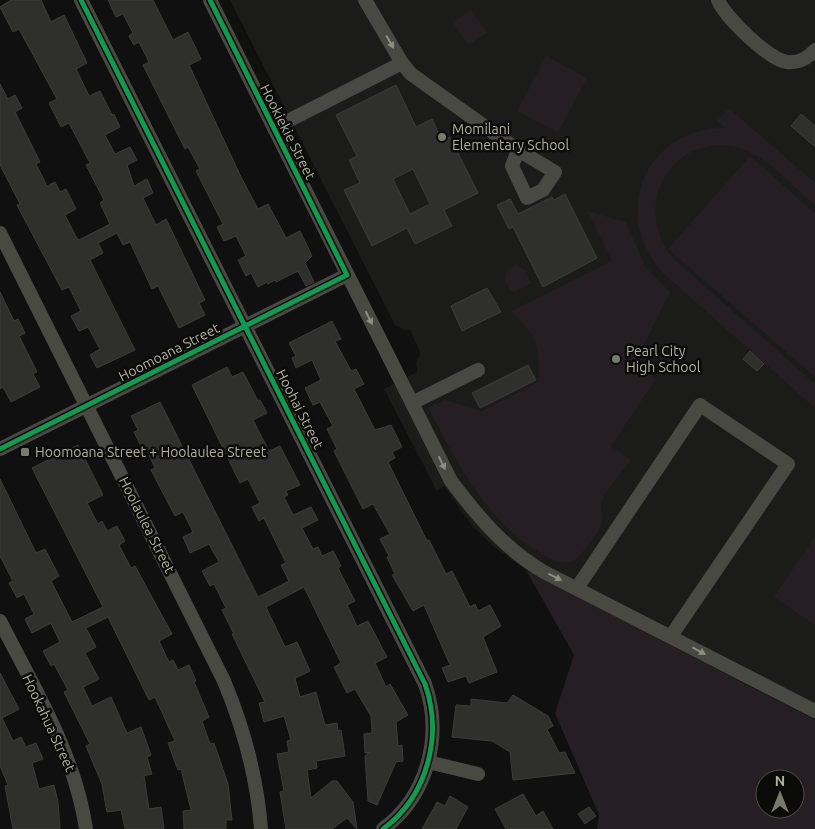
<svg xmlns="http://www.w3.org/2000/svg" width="815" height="829" font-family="Ubuntu,sans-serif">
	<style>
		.built { fill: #1b1c1a }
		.green { fill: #251e22; fill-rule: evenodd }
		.building { fill: #2f2f2e; stroke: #3c3c38; fill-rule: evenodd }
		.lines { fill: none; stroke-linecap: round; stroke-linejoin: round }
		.minor { stroke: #494944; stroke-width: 14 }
		.cycleway-casing { stroke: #0b0c0a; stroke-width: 8 }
		.cycleway { stroke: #139951; stroke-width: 5 }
		.oneway { fill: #8d8d80 }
		.poi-dot { fill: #79796e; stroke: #0b0c0a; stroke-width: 2 }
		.labels { text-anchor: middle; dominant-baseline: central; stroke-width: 5; stroke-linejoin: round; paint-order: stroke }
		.poi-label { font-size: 14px; fill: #b2b1a0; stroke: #0b0c0a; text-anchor: start }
		.street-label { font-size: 14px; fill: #b2b1a0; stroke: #0b0c0a }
	</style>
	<rect width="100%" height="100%" fill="#101010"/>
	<path class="built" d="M230,0H815V720L526,570L493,546L473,527L444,486L437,491L384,389L417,372L416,362L421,354L410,330H405L395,325Z"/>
	<g class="green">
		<path d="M471,10L487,33L468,45L453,22Z"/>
		<path d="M546,56L587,78L558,132L517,111Z"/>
		<path d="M729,108L815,183V206C792,186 766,154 735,147C667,134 630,211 676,261L815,384V408L664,274C610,217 643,128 725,128L717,121Z"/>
		<path d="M750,156L815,213V377L668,249Z"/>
		<path d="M587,211L626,222L646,268L670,292L635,363L656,379L611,446L631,460C622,473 608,486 602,500C599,506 603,515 602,522C601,529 582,555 576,559C564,566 554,561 544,555C486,523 458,463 428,408L445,400L482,411L538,382C540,344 538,338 511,311L612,261Z"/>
		<path d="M517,265L526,271L531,283L515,292L510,290L504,278L508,269Z"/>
		<path d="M815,536V625L774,597Z"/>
		<path d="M526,570L815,720V829H597L599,815L555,713L574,655ZM765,779H795V809H765Z"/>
	</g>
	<g class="building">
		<path d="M11,0H41L51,22L64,15L87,63L76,69L89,96L100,91L112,115L114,114L120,127L105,135L115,154L130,147L137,160L127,165L134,186L147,179L153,193L143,198L156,225L166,219L205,300L199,303L205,315L179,328L158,286L152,289L130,242L123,245L117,233L98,243L103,253L90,260L135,350L97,368L90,355L100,349L88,327L79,331L71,316L81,311L69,287L62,290L17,205L20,204L0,165V84L8,99L15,95L22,108L15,112L40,162L36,164L47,186L55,182L60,192L66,189L76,209L65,215L76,237L79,240L110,224L100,203L104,200L86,165L90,163L69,123L61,127L49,103L57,99L19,29L13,32L0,7Z"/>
		<path d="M108,0H153L173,40L188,32L201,59L189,65L241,177L258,209L268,204L286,238L300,231L312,256L305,263L314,282L306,286L298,271L276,282L275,280L268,284L267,282L258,287L251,273L246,276L238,260L246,256L236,236L224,241L217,227L223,224L196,171L200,169L188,147L185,149L143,65L149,62L139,42L134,45L129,36L133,33L123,14L116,17Z"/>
		<path d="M396,85L416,127L432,119L442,141L450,137L478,193L444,210L452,226L415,244L407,228L372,246L344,190L360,183L349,160L357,156L336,115ZM413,169L430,204L410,214L393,179Z"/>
		<path d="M801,114L815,126V147L791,126Z"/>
		<path d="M565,194L597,258L543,287L513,227L509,229L497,205L510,199L518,214L552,197L554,200Z"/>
		<path d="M487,288L501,312L462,331L451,306Z"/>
		<path d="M0,292L14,321L18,319L25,333L19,336L37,372L33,374L40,387L11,402L3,387L0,389Z"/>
		<path d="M332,321L341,339L335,341L351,371L356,369L364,384L354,389L375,430L391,425L402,447L392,452L395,458L388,462L427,541L429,540L446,574L452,571L470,607L475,604L478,611L490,605L501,626L483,637L497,672L469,683L466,676L448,682L442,668L450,665L424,605L413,611L392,575L395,574L387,557L389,556L380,539L390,534L373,504L363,509L334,451L337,449L327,429L333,426L320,402L313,405L305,388L321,380L312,360L296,368L292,358L296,356L289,343Z"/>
		<path d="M750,351L764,364L757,371L743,359Z"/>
		<path d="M528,365L536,380L480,408L472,393Z"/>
		<path d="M227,367L232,377L243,372L258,401L260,400L267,413L253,420L269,451L280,446L300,485L286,491L288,495L284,497L293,515L311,507L318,520L302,528L313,549L318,547L322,556L333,551L341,566L338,568L355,601L347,605L357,626L368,621L387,657L375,663L386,687L390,684L408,715L396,722L398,746L402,745L403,761L396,762L377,805L368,801L365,756L370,752L365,753L364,734L372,733L371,716L355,689L347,693L334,667L341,663L304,587L266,607L285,647L297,642L310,671L295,678L300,697L316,692L325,725L337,723L338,731L341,730L345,756L316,761L317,768L307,770L311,798L332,781H337L353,802L357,829L347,818L332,829H286L280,792L284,791L277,754L289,752L287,741L291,740L284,716L264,722L259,703L265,702L232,634H234L222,610L226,608L214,584L210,586L202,571L219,562L209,544L190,553L183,537L193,532L183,512L175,516L151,470L155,468L144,444L141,446L134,432L138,430L131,416L160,402L258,597L289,581L281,565L286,563L264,518L259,521L252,507L260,503L248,479L240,483L192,385Z"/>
		<path d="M78,445L103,495L87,503L98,524L102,521L107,531L117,526L125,541L119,545L131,568L135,566L172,634L159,641L169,662L173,660L178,670L189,665L196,681L194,682L209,717L202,721L210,744L214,743L228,784L232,820H226V829H184L183,811L191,810L181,769L178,770L168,743L175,741L155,697L149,700L108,617L86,628L96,647L85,653L99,679L83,687L92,706L111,697L127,733L141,727L151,755L147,757L152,774L144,776L149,809L161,807L164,829H125L121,810L107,812L102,784L86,746L90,744L64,692L68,690L54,664L51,666L43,651L60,642L51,623L32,633L25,619L34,614L24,594L17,598L9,583L13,581L0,556V479L36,553L45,549L59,576L51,581L72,622L103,607L32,468Z"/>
		<path d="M0,673L19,709L2,718L13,741L21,737L26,747L36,743L43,759L32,763L39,789L54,785L58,802L60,829H13L5,786L8,785L0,766Z"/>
		<path d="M513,695L548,716L553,726L547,729L559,753L565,752L575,773L513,780L510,752L492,741L452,737L456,705L471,706V699L507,703Z"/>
		<path d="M523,794L536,816L543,811L553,829H506L495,809Z"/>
		<path d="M450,796L468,807L456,829H422L437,802L445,806Z"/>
		<path d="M589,807L596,816L585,824L578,814Z"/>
	</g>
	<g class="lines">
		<g class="minor">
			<path d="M81,0L425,684C443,735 428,796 383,829"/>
			<path d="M210,0L451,481C478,517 505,549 544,572L815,711"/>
			<path d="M718,0C725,17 769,60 787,62C798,63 808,58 815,50"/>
			<path d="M402,63L411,74L518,150L555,172L543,190L527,198L512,166L518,150"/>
			<path d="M274,128L402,63L365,0"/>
			<path d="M0,233L224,681C244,729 257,777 261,829"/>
			<path d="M412,403L478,370"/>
			<path d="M0,449L347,275"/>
			<path d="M577,588L700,405L788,464L671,636"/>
			<path d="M0,621C34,688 75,754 86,829"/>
			<path d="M428,762L478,774"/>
		</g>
		<defs>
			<g id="cycleway">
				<path d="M81,0L425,684C443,735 428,796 383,829"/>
				<path d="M0,449L347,275L210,0"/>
			</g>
		</defs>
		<use href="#cycleway" class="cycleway-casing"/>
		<use href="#cycleway" class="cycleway"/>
	</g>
	<defs><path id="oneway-solid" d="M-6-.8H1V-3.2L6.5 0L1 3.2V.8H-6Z" transform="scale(1.25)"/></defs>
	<g class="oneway">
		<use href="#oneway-solid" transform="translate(390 42) rotate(60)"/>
		<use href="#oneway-solid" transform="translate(369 318) rotate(63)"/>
		<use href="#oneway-solid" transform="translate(442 463) rotate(63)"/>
		<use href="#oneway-solid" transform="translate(555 577) rotate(27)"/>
		<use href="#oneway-solid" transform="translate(699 651) rotate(28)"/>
	</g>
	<g class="poi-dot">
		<circle cx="442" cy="137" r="5"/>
		<circle cx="616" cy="359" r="5"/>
		<rect x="20" y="447" width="10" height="10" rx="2.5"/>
	</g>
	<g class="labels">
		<g class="poi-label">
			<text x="452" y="129">Momilani<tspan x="452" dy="16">Elementary School</tspan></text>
			<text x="626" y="351">Pearl City<tspan x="626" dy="16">High School</tspan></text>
			<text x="35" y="452">Hoomoana Street + Hoolaulea Street</text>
		</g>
		<g class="street-label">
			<text transform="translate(288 132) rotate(63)">Hookiekie Street</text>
			<text transform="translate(169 352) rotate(-27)">Hoomoana Street</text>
			<text transform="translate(300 409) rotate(63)">Hoohai Street</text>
			<text transform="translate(147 525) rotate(63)">Hoolaulea Street</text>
			<text transform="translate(49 723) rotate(65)">Hookahua Street</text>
		</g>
	</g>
	<g transform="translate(780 794)"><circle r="24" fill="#0b0c0a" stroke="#4e4e46"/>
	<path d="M0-4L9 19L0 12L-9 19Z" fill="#79796e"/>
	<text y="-8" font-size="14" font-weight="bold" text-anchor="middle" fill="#b2b1a0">N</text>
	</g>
</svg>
